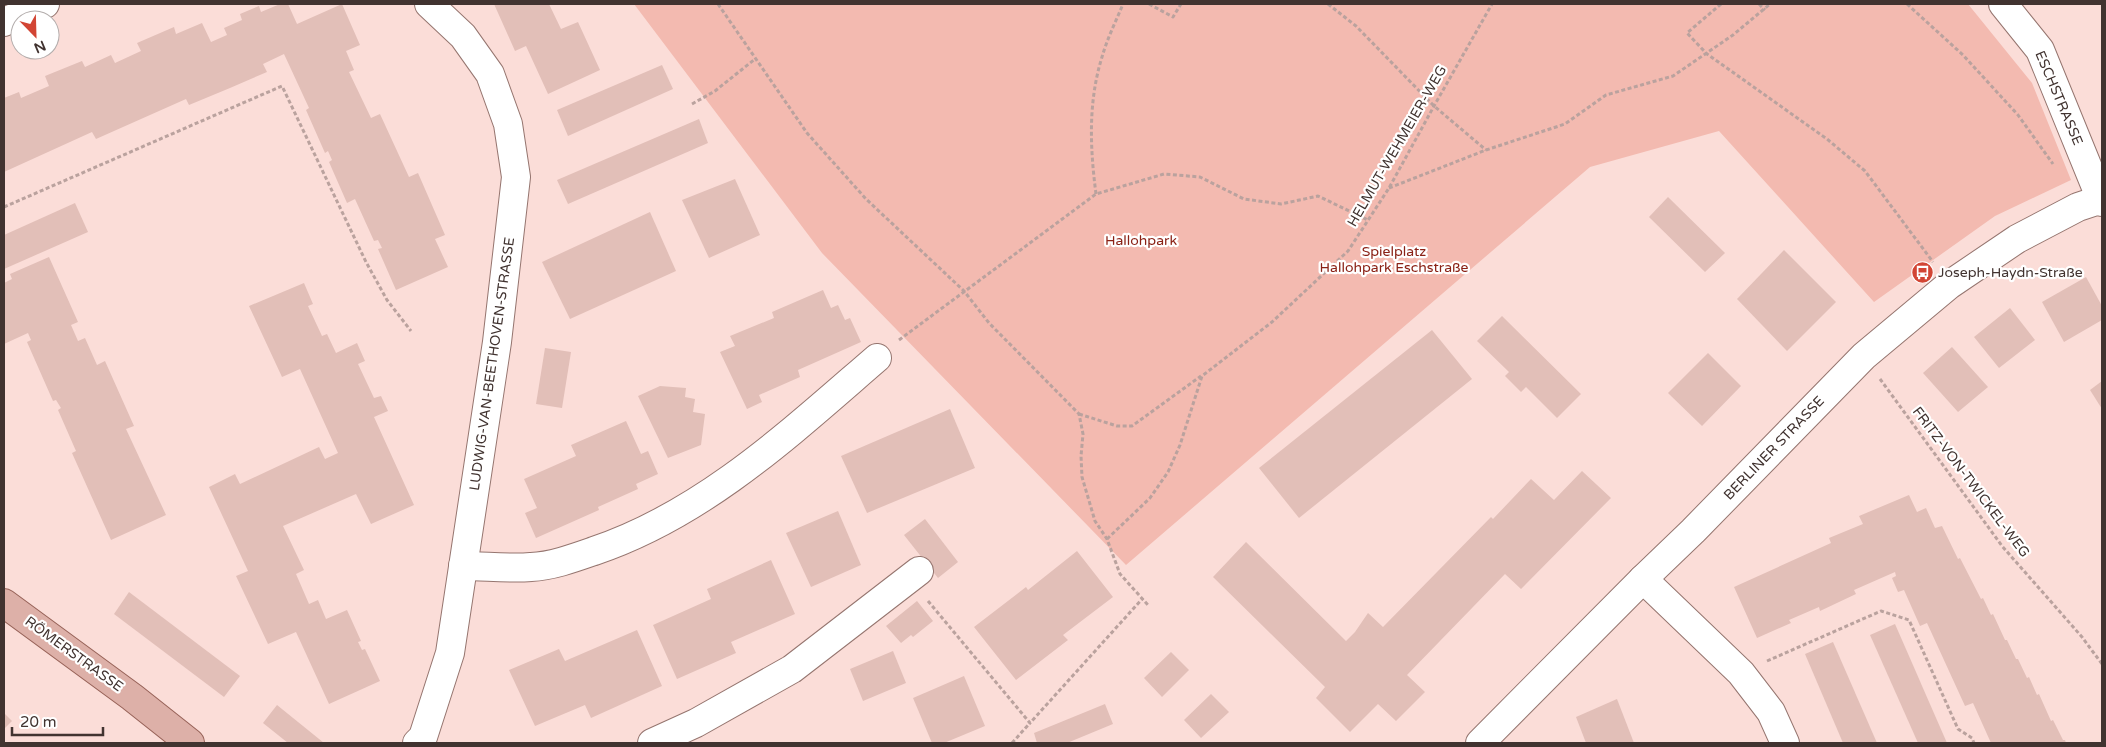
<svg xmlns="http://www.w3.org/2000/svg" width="2106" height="747" font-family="'Varela Round',sans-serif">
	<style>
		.green { fill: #f3bab0 }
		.building { fill: #e2bfb8 }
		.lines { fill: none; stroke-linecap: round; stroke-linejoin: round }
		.minor-casing { stroke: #95756f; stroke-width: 30 }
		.major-casing { stroke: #976258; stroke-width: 30 }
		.path { stroke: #baa29e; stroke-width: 3; stroke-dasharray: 4 2.5; stroke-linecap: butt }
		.minor { stroke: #fff; stroke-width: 28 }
		.major { stroke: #ddb0a8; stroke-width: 28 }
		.labels { text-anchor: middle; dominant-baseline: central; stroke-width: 4.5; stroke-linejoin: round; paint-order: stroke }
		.street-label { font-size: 14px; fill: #413330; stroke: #fff }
		.park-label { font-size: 14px; fill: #8a2115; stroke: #fff }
		.poi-label { font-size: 14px; fill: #413330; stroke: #fff; text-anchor: start }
	</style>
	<rect width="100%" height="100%" fill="#fbddd8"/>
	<path class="green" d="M634,4H1968L2032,83L2071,180L1995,216L1874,302L1719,131L1590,167L1126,565L822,253Z"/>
	<g class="building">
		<path d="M280,4H288L297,24L342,4L360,45L346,51L354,70L349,72L371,118L380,114L409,177L418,173L445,235L435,239L448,267L396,290L378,249L382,248L378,240L374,241L355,199L347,203L329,162L332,160L328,151L325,153L306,110L309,108L284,54L263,64L267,72L230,88L189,105L186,99L96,139L92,132L4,172V98L19,92L21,98L49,86L45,76L82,61L85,67L111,55L115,63L141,51L137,43L174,27L176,34L202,23L211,42L227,35L224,28L242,20L240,14L259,6L261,12Z"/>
		<path d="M494,4H549L561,29L578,22L600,70L548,94L526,46L515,51Z"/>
		<path d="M662,65L673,89L568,136L557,110Z"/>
		<path d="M699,119L708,143L568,204L557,180Z"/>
		<path d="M735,179L760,235L709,258L682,200Z"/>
		<path d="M1668,197L1725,253L1705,272L1649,217Z"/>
		<path d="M75,203L88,232L4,269V235Z"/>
		<path d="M650,212L676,271L570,319L542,262Z"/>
		<path d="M1784,250L1836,302L1787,351L1737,299Z"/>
		<path d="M49,257L78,322L71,325L78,341L85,338L97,365L105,361L134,426L126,429L166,515L111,540L72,453L76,451L58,410L61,408L56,400L53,401L27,342L31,340L28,333L4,344V283L12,279L10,274Z"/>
		<path d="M2086,277L2102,306V320L2064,342L2042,302Z"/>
		<path d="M304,283L313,304L308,306L322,336L327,334L336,353L357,343L365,361L358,364L374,398L381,396L388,411L374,417L414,505L371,524L356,494L283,526L304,570L296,574L309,604L318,600L326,619L347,610L361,641L358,642L362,650L365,649L380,681L329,704L296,632L268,644L236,576L248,571L209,487L235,474L240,484L319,447L325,459L338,453L300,369L282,377L249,306Z"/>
		<path d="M823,290L831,308L838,305L845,320L850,318L861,342L798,370L800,377L759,395L762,402L747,409L720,352L735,346L730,336L774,318L772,312Z"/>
		<path d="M2010,308L2035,340L1999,368L1974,337Z"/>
		<path d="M1502,316L1581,394L1557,418L1526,387L1521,392L1505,376L1509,372L1477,341Z"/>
		<path d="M1432,330L1472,379L1299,518L1259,468Z"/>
		<path d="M1952,347L1988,387L1958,412L1923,373Z"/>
		<path d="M545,348L571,352L562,408L536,404Z"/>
		<path d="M1708,353L1741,386L1702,426L1668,393Z"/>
		<path d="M2102,381V409L2090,390Z"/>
		<path d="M660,386L686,388L685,397L695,399L693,412L705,414L701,445L668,458L638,396Z"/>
		<path d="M950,409L975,468L867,513L841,456Z"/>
		<path d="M626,421L641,454L648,451L658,474L636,484L638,489L598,507L599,510L536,538L525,513L537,508L524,479L576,456L571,445Z"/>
		<path d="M1582,471L1611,498L1521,589L1505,574L1407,675L1425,692L1396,721L1378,704L1350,732L1316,698L1325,687L1213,577L1246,542L1346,641L1355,632L1368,613L1383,627L1491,517L1493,519L1531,479L1554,500Z"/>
		<path d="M1909,495L1917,512L1926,508L1935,528L1942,526L1958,559L1960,558L1981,599L1983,598L1991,615L1993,614L2005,640H2007L2016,659H2018L2027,678L2029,677L2037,695L2039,694L2051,721L2053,720L2063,740H2065L2066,743H1991L1973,703L1965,706L1927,623L1920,626L1904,590L1898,592L1892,578L1896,576L1895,572L1854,590L1856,594L1820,611L1819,607L1789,620L1791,623L1757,638L1734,587L1831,543L1829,538L1863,524L1859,516Z"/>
		<path d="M838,511L861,565L811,587L786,533Z"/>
		<path d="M925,519L958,562L938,578L904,535Z"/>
		<path d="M1077,551L1113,597L1063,635L1068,640L1016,680L974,627L1026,587L1028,590Z"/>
		<path d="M771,560L795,614L731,642L736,653L677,679L653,625L711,599L707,589Z"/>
		<path d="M129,592L240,676L224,697L114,614Z"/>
		<path d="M917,601L933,621L913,637L911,635L901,643L886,626Z"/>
		<path d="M1895,624L1947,743H1918L1870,635Z"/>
		<path d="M637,630L662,686L591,718L585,705L535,726L509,670L559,649L565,661Z"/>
		<path d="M1833,642L1877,743H1843L1805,654Z"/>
		<path d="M893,651L906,683L863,701L850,669Z"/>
		<path d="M1171,652L1189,670L1162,697L1144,678Z"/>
		<path d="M964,676L985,726L944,743H932L913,698Z"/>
		<path d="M1211,694L1229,712L1201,738L1184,720Z"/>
		<path d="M1617,699L1634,743H1586L1576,717Z"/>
		<path d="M1105,704L1113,724L1067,743H1037L1034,733Z"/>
		<path d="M277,705L324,743H288L263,723Z"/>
		<path d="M4,713L12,721L4,729Z"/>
	</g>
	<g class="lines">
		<defs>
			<g id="minor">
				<path d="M2003,4L2040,50L2102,202"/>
				<path d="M4,22L45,4"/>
				<path d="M463,566C485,566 509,569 531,567C552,566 574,558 594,551C704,514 790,433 877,358"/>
				<path d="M1643,579L1741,673L1771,712L1785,743"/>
				<path d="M417,743L423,737L450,653L497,342L516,177L508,124L490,74L463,36L429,4"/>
				<path d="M652,743L696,723L792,669L919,571"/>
				<path d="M1480,743L1643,579L1693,531L1864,356L1949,285L2017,239L2078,207L2102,199"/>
			</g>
			<path id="major" d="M4,603L132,697L190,743"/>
		</defs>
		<use href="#minor" class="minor-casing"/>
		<use href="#major" class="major-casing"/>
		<g class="path">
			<path d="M718,4L807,133L866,199L964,291L989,323L1079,414L1083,434L1081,456L1082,477L1095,521L1107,539L1120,574L1148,605"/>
			<path d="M1149,4L1173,17L1181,4"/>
			<path d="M1328,4L1356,26L1434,106L1486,150"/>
			<path d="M1721,4L1687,33L1707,54L1827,139L1865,171L1933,262"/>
			<path d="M1759,4L1765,10"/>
			<path d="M1907,4L1963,55L2018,115L2053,164"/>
			<path d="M692,104L715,91L755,59"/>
			<path d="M1389,188L1486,150L1565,124L1606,95L1673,76L1733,35L1770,4"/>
			<path d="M1096,194C1090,148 1088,102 1102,57C1107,39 1116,21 1123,4"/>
			<path d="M4,207L282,86L366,262L387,300L411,331"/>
			<path d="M899,340L1096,194L1164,174L1200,177L1244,199L1281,204L1318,196L1368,220"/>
			<path d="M1880,379L2002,546L2082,637L2102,664"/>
			<path d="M1079,414L1117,426H1132L1201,376"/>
			<path d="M1107,539L1150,498L1168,472L1180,445L1202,376L1272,322L1348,251L1389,188L1434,106L1492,4"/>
			<path d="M928,601L1030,723L1143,598"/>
			<path d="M1767,661L1881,611L1909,620L1958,729L1972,738L1974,743"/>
			<path d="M1012,743L1030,723"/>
		</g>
		<use href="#minor" class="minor"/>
		<use href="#major" class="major"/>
	</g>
	<defs>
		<symbol id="bus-disc" viewBox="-11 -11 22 22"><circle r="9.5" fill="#d24534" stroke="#fff"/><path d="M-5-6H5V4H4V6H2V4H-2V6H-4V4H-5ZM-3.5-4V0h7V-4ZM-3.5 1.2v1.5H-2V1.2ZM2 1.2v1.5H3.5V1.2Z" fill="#fff"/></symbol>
	</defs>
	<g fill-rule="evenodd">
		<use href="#bus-disc" x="1910" y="260" width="25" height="25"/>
	</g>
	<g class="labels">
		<g class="street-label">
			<text transform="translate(2059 98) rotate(67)">ESCHSTRASSE</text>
			<text transform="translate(1397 146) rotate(-60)">HELMUT-WEHMEIER-WEG</text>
			<text transform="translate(492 364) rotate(-82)">LUDWIG-VAN-BEETHOVEN-STRASSE</text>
			<text transform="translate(1774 448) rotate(-46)">BERLINER STRASSE</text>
			<text transform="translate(1971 482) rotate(53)">FRITZ-VON-TWICKEL-WEG</text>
			<text transform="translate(74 654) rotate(36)">RÖMERSTRASSE</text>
		</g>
		<g class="park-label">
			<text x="1141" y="240">Hallohpark</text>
			<text x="1394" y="251">Spielplatz<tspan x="1394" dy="16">Hallohpark Eschstraße</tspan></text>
		</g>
		<g class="poi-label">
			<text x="1938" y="272">Joseph-Haydn-Straße</text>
		</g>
	</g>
	<rect width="2106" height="747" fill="none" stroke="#413330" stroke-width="10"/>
	<g transform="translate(35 35) rotate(157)"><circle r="24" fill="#ffffff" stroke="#b3adac"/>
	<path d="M0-4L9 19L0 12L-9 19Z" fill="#d24534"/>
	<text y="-8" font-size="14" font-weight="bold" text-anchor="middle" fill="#413330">N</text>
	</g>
	<path d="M12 727v8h91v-8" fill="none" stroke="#413330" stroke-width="2.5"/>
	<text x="20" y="727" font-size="15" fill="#413330" stroke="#ffffff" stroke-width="4" paint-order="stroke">20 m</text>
</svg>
